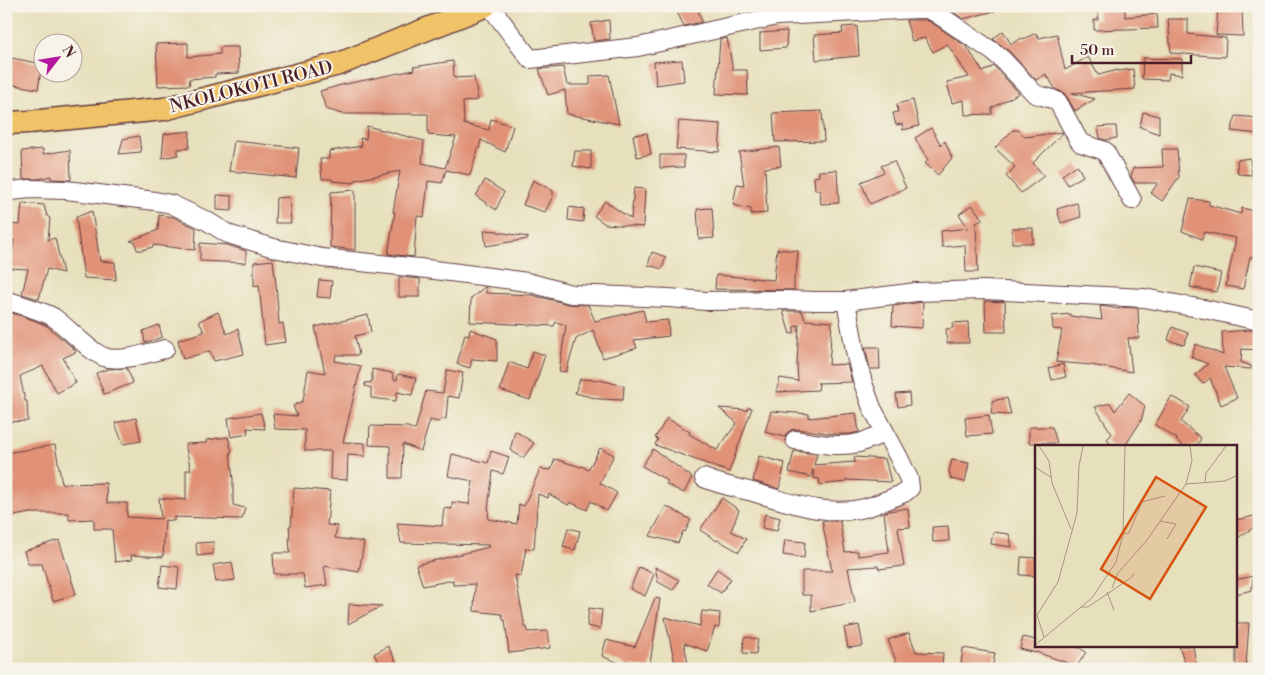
<svg xmlns="http://www.w3.org/2000/svg" width="1265" height="675" font-family="'Libre Bodoni',serif">
	<style>
		.building { fill: #e09176 }
		.lines { fill: none; stroke-linecap: round; stroke-linejoin: round }
		.minor-casing { stroke: #623c41; stroke-width: 20 }
		.major-casing { stroke: #623c41; stroke-width: 25 }
		.minor { stroke: #fff; stroke-width: 18 }
		.major { stroke: #f1c369; stroke-width: 22 }
		.labels { text-anchor: middle; dominant-baseline: central; stroke-width: 4; stroke-linejoin: round; paint-order: stroke }
		.street-label { font-size: 18px; fill: #4a1f2b; stroke: #f7f3e8 }
		.inset-road { fill: none; stroke: #a89382; stroke-width: 1 }
		.view { fill: #d8530f; fill-opacity: 0.15; stroke: #d8530f; stroke-width: 2.5 }
		.inset-edge { fill: none; stroke: #4a1f2b; stroke-width: 2.5 }
	</style>
	<rect width="100%" height="100%" fill="#f7f3e8"/>
	<filter id="ink" filterUnits="userSpaceOnUse"><feTurbulence type="fractalNoise" baseFrequency=".02" numOctaves="2"/><feDisplacementMap in="SourceGraphic" scale="10" xChannelSelector="R" yChannelSelector="G"/><feConvolveMatrix kernelMatrix="1 2 1 2 8 2 1 2 1" color-interpolation-filters="sRGB"/></filter>
	<filter id="wash" filterUnits="userSpaceOnUse"><feTurbulence type="fractalNoise" baseFrequency=".0096" numOctaves="4" result="noise"/><feDisplacementMap in="SourceGraphic" scale="20" xChannelSelector="R" yChannelSelector="G"/><feGaussianBlur stdDeviation="1.12" result="paint"/><feColorMatrix in="noise" values="0 0 0 0 0 0 0 0 0 0 0 0 0 0 0 0 0 1.4 0 .05"/><feComposite in="paint" operator="in"/></filter>
	<g filter="url(#wash)">
		<rect width="100%" height="100%" fill="#e7e0bc"/>
		<g id="blocks">
			<g class="building">
				<path d="M674,6H697L702,22L684,26Z"/>
				<path d="M945,6H995V11L963,19Z"/>
				<path d="M1098,6H1125V17L1157,14L1158,28L1094,30V20H1098Z"/>
				<path d="M1218,6H1242L1243,36L1216,35Z"/>
				<path d="M1168,19H1188V34L1226,38L1225,57L1171,53Z"/>
				<path d="M609,20L610,39L594,41L591,23Z"/>
				<path d="M906,20H925L931,22L967,47L983,72L994,66L1019,93L992,108V114L965,115L964,100L952,103L947,82L969,77L947,44L933,52L925,38L912,41Z"/>
				<path d="M857,26L859,56L816,60L814,35L843,33L842,27Z"/>
				<path d="M787,31L786,48L760,50V33Z"/>
				<path d="M1003,31L1011,44L1022,38L1023,39L1036,33L1039,38L1057,34L1065,70L1088,57L1098,75L1118,70V71L1133,69L1135,89L1072,93L1095,99L1075,111L1067,97L1064,93L1055,89L1049,78L1047,79L1046,74L1036,80L1010,52L993,39Z"/>
				<path d="M727,38L733,70H747L748,95L716,94L720,40Z"/>
				<path d="M188,43V57L220,54V47H238L239,73L215,74V77L189,79L190,85L158,86L156,44Z"/>
				<path d="M12,58L42,64L38,89L8,84Z"/>
				<path d="M1143,58L1182,59V75L1169,73L1168,80L1142,79Z"/>
				<path d="M682,60L684,81L656,85L654,62Z"/>
				<path d="M453,61L454,78L474,77L478,100L463,102L464,124L489,130L491,119L513,126L505,152L481,140L479,149H478L470,175L446,170L442,183L428,181L424,217L417,216L414,257L388,254L395,212H393L400,171L355,180V183L332,181V179H322L320,159H329V151L362,146L360,138L366,139L367,126L424,141L422,163L445,168L456,137L428,135V114H342L326,109L320,91L341,85L414,70L413,67Z"/>
				<path d="M563,67L567,85H590V76L609,75L619,124L567,114L565,90L548,95L539,69Z"/>
				<path d="M913,100L919,126L903,130L902,124L896,125L893,113L898,112L897,104Z"/>
				<path d="M822,111L824,141L775,142L773,113Z"/>
				<path d="M1143,112L1159,116V134L1140,127Z"/>
				<path d="M1236,116L1259,118V134L1231,131Z"/>
				<path d="M679,121L721,124L719,152L676,149Z"/>
				<path d="M1110,126H1116L1117,138L1105,140L1100,138L1098,127Z"/>
				<path d="M931,128L941,145L945,141L952,158L938,175L925,163L928,160L915,138Z"/>
				<path d="M1013,130H1018L1025,137L1062,132L1063,133L1033,163L1044,176L1021,193L1006,176L1015,167L995,148Z"/>
				<path d="M190,131L189,148L178,149V155L162,158L164,134Z"/>
				<path d="M647,133L651,154L637,157L633,135Z"/>
				<path d="M139,136L141,152L119,154L123,139Z"/>
				<path d="M234,141L299,148L296,178L229,171Z"/>
				<path d="M779,147L781,166L765,168L767,213L751,214V209L733,205L737,184L744,185L739,152Z"/>
				<path d="M43,149V154L70,150L71,180L51,179V176L38,179H23L22,151Z"/>
				<path d="M1162,149H1177L1179,177L1162,201L1151,193L1158,183H1135L1131,177L1133,168L1163,167Z"/>
				<path d="M575,151H591V169L573,166Z"/>
				<path d="M660,155H684V167L660,168Z"/>
				<path d="M1250,158L1252,175L1238,174L1237,160Z"/>
				<path d="M894,161L906,188L870,204L861,182L884,172L881,166Z"/>
				<path d="M1077,165L1083,176L1068,185L1062,175Z"/>
				<path d="M837,170L839,203L821,204L820,190H815L814,177L819,176V171Z"/>
				<path d="M485,180L504,192L496,210L476,196Z"/>
				<path d="M533,180L553,191V196L545,212L523,205Z"/>
				<path d="M634,188L645,189L643,227H644L605,224L594,216L605,201L631,219Z"/>
				<path d="M355,190V250L330,247L331,192Z"/>
				<path d="M217,195L232,196V211L217,210Z"/>
				<path d="M289,197L291,223H275L276,198Z"/>
				<path d="M1190,199L1209,201V205L1241,214L1242,208L1259,212V258L1250,257L1243,289L1226,286L1236,238L1204,232L1202,239L1182,231Z"/>
				<path d="M22,203L44,205L47,216L50,218L48,240L55,238L63,273L47,269L39,299L22,294L28,269L10,268L14,240H10L11,224L20,225Z"/>
				<path d="M1077,203L1081,217L1061,223L1057,209Z"/>
				<path d="M972,205L983,220L976,223L978,272H966L965,245L942,247L941,231L968,228L959,214Z"/>
				<path d="M569,207L584,209L583,222L568,220Z"/>
				<path d="M712,208L714,238L699,239L697,209Z"/>
				<path d="M92,211L100,261L115,262L116,280L84,278L76,217Z"/>
				<path d="M159,215L173,217L196,228L195,250L153,245V247L142,250H137L135,242L130,241L158,230Z"/>
				<rect x="1012" y="228" width="21" height="15"/>
				<path d="M484,230L498,231V232L528,237V239L486,246Z"/>
				<path d="M200,243L227,245L246,251V263L200,261Z"/>
				<path d="M777,249L798,251L796,275H794V290L715,289L716,275L774,280Z"/>
				<path d="M652,252L666,257L662,269L648,265Z"/>
				<path d="M273,260L276,284L279,324L283,323L286,342L265,345L259,285L254,286V262Z"/>
				<path d="M1194,267L1221,273L1217,292L1190,287Z"/>
				<path d="M399,277L420,279V297H399Z"/>
				<path d="M319,280L332,281L330,298L317,297Z"/>
				<path d="M485,287H486V293L532,295L568,304L588,305L595,321L643,310L646,322L668,320L669,336L634,340L637,348L603,358L593,330L576,339L566,372L559,371L566,325L556,322L554,326L470,322L471,298Z"/>
				<path d="M985,301L1005,302L1006,332H986Z"/>
				<path d="M923,302L922,328L892,326L893,306Z"/>
				<path d="M1100,306L1120,309L1119,307L1138,308L1139,338H1128L1132,372L1091,365L1056,362L1062,330L1053,329L1052,316L1070,314V316L1102,320Z"/>
				<path d="M6,311L33,320L47,326L74,349L76,352L63,358L76,383L57,393L43,366L20,376L25,401H27L28,421L6,422Z"/>
				<path d="M783,311H802L805,320L832,322L829,365L847,364L852,382L817,383L819,384L818,390L776,392L780,378L798,381L797,364L799,325L794,327V333L790,334Z"/>
				<path d="M218,312L227,334L238,329L244,354L214,361L210,351L183,359L178,340L204,332L199,321Z"/>
				<path d="M368,315L371,332L355,336L359,355H336L335,361L361,366L343,442L365,443V456L348,455L347,480L330,479L331,451H305V430L275,429L273,414L297,416L293,406L303,401L308,370L325,373L315,327Z"/>
				<path d="M968,322L969,343H947L946,329L953,328V323Z"/>
				<path d="M159,325L162,337L145,343L143,331Z"/>
				<path d="M1172,327L1188,333L1184,345L1168,340Z"/>
				<path d="M470,329L497,339V361L472,359L470,368L457,364L465,334L469,335Z"/>
				<path d="M1250,330L1259,331V350L1242,349L1241,362L1251,366V369L1224,367L1237,398L1221,405L1210,378L1203,384L1195,375L1208,364L1191,357L1196,344L1223,355L1222,332Z"/>
				<path d="M865,347H879L880,369H870Z"/>
				<path d="M533,351L545,355L530,400L500,390L509,362L527,369Z"/>
				<path d="M1063,364L1066,377L1052,380L1049,368Z"/>
				<path d="M127,368L133,383L104,394L96,373L108,369Z"/>
				<path d="M372,369L392,373L394,380H397L398,374L416,378L412,395L397,392L396,401L371,398V388L365,386V383L372,382Z"/>
				<path d="M447,370L463,373L459,398L448,396L446,419H442L438,422L430,420L421,451L403,444L402,478H390V446L369,445L370,426L408,427L415,430L426,391L443,393Z"/>
				<path d="M580,379L600,380L624,386L623,400L599,399L575,393Z"/>
				<path d="M909,393L910,405L898,407L896,394Z"/>
				<path d="M1129,393L1145,406L1141,421L1125,446H1112L1107,439L1112,434L1095,407L1110,403L1115,411Z"/>
				<path d="M1171,397L1177,399L1190,407L1181,422L1201,438L1197,446H1183L1176,440L1177,439L1155,425Z"/>
				<path d="M1007,398L1011,415L991,414L992,401Z"/>
				<path d="M749,407L752,408L729,472L655,445L658,439L655,438L667,418L690,432L689,434L717,450L737,423L719,408L747,410Z"/>
				<path d="M771,411L809,414V418L856,413L859,432L850,434H835L796,429L791,430L787,433L785,437L765,432Z"/>
				<path d="M261,413L265,429L247,428L248,434L231,437L228,418Z"/>
				<path d="M989,415L992,434L967,436L965,418Z"/>
				<path d="M136,418L141,441L123,444L115,423Z"/>
				<path d="M1029,427H1052L1057,443H1029Z"/>
				<path d="M515,431L534,443L523,458L510,450Z"/>
				<path d="M228,437L232,452H230L233,480V505L245,508L242,519L174,517V521L165,520L163,557L131,555L132,560L115,562L112,529H94V519L69,520V513H30L9,517L6,504V453L55,445L62,484L106,483L107,503H127V517L161,519L159,498L186,500V470H191L185,444L207,443L206,440Z"/>
				<path d="M600,448L614,455L600,483L617,493L607,511L591,501L587,510L570,502L568,505L549,494L548,498L538,494L534,549L526,548L521,576L515,575L525,627H527L528,632L548,631L550,648L509,653L505,620H503L502,614L474,611L475,584L453,585V580L423,586L416,565L489,547L488,545L401,543L397,523L442,526L444,508L452,509V502L469,504L473,481L448,476L452,454L488,463L491,451L509,457L503,474L493,471L488,509H489L488,519L517,524L519,504L524,506L540,469L551,470L555,459L581,467L582,466L588,470Z"/>
				<path d="M653,449L692,477L684,493L666,484L668,481L642,466Z"/>
				<path d="M794,451L817,454L814,465L855,462L854,457L885,459L891,482L846,480V482L820,485L819,479L814,478L813,470L811,477L789,472Z"/>
				<path d="M759,456L785,463L779,489L753,481Z"/>
				<path d="M952,460L969,463L965,482L951,479L949,471Z"/>
				<path d="M294,488L330,491L327,525L337,526L335,538L364,542L359,572L324,566L327,585L305,588L303,574H274L273,553H290L289,535H290L289,526H291Z"/>
				<path d="M722,498L739,510L731,531L746,539L739,552L718,540L717,541L700,530Z"/>
				<path d="M666,506L691,520L685,532L683,531L678,543L650,536Z"/>
				<path d="M908,508L910,527L898,528L904,566L879,569L878,566L848,568L855,602L811,611V595H802V571H832L822,521H840L845,552L858,551V556L889,552L884,513L889,511Z"/>
				<path d="M765,514L780,518L777,531L762,528Z"/>
				<path d="M1259,515V524L1236,539V520Z"/>
				<path d="M948,526L949,541L933,542L932,527Z"/>
				<path d="M568,528L580,531L575,550L563,547Z"/>
				<path d="M993,532L1009,534L1012,547L991,544Z"/>
				<path d="M59,540L76,594L53,601L42,564H28L24,551Z"/>
				<path d="M785,540L805,542L804,558L783,555Z"/>
				<path d="M214,542L213,554L197,556L196,543Z"/>
				<path d="M1021,557L1036,558V576L1020,575Z"/>
				<path d="M232,562L235,580L216,582L213,565Z"/>
				<path d="M162,565L179,567L177,589L159,587Z"/>
				<path d="M639,567L654,574L645,596L630,589Z"/>
				<path d="M655,567L679,580L673,590L658,582Z"/>
				<path d="M717,569L731,579L721,593L707,584Z"/>
				<path d="M1253,576L1252,590L1236,594V580Z"/>
				<path d="M655,598L660,599L649,669L632,665L631,668L602,656L606,640L635,647Z"/>
				<path d="M349,604L382,606L348,624Z"/>
				<path d="M589,608L602,610L600,629L587,626Z"/>
				<path d="M702,611L720,613L719,628L715,627L707,651L684,643L689,669H676L665,617L700,626Z"/>
				<path d="M1236,623H1249L1246,666H1236Z"/>
				<path d="M859,625L863,646L848,648L844,628Z"/>
				<path d="M909,633L916,652L943,653L942,668L913,666L914,669H899L888,640Z"/>
				<path d="M744,637L758,639L756,654L743,653Z"/>
				<path d="M1023,637L1036,640V646H1076L1086,652L1076,668L1065,662L1036,652V653L1020,649Z"/>
				<path d="M388,646L400,669H382L374,654Z"/>
				<path d="M1179,646H1193L1197,669H1187Z"/>
				<path d="M963,648L995,653L992,669L961,664Z"/>
			</g>
		</g>
	</g>
	<g filter="url(#ink)">
		<use href="#blocks" fill-opacity="0" stroke="#623c41" stroke-width="1"/>
		<g class="lines">
			<defs>
				<g id="minor">
					<path d="M490,6L530,59L638,47L777,16L918,9H927L936,13L992,51L1002,59L1035,94C1043,97 1051,97 1058,102L1078,139L1081,143L1105,151L1132,200"/>
					<path d="M6,192L11,191L30,189L66,190L155,201L171,204L207,221L228,234L274,248L322,258L419,268L505,279L527,282L571,294L669,298L706,301L784,300L817,301H846L916,292L984,290L1144,298L1209,310L1259,321"/>
					<path d="M6,300C20,305 41,310 53,317C68,327 93,356 108,358C125,361 148,353 165,349"/>
					<path d="M795,440C816,443 838,448 859,443C868,440 876,436 885,433"/>
					<path d="M704,478C720,485 738,488 756,493C791,503 827,517 865,508C878,504 892,498 904,493L910,488L909,479L898,456L872,408L863,383L856,356L846,301"/>
				</g>
				<path id="major" d="M6,123L29,122L164,109L339,64L485,6"/>
			</defs>
			<use href="#minor" class="minor-casing"/>
			<use href="#major" class="major-casing"/>
			<use href="#minor" class="minor"/>
			<use href="#major" class="major"/>
		</g>
	</g>
	<g class="labels">
		<g class="street-label">
			<text transform="translate(251 87) rotate(-14)">NKOLOKOTI ROAD</text>
		</g>
	</g>
	<g transform="translate(1035 445)">
		<rect width="202" height="202" fill="#e7e0bc"/>
		<path class="inset-road" d="M4,1L14,16L17,38L36,84M0,22L17,33M170,37L171,28L191,1M151,39L190,36L203,30M125,76L141,79L132,94M88,89L94,88L107,57L130,51M77,143L83,128L112,95L151,39L157,16L155,1M72,147L79,165M46,162H53L97,132L99,128M9,192L2,170L23,137L42,68L44,21L48,1M0,200L57,153L81,117L88,89L90,1"/>
		<path class="view" d="M121,32L171,62L115,154L66,124Z"/>
		<rect width="202" height="202" class="inset-edge"/>
	</g>
	<rect width="1265" height="675" fill="none" stroke="#f7f3e8" stroke-width="25"/>
	<g transform="translate(58 58) rotate(59)"><circle r="24" fill="#f7f3e8" stroke="#b29e9c"/>
	<path d="M0-4L9 19L0 12L-9 19Z" fill="#b5179e"/>
	<text y="-8" font-size="14" font-weight="bold" text-anchor="middle" fill="#4a1f2b">N</text>
	</g>
	<path d="M1072 55v8h119v-8" fill="none" stroke="#4a1f2b" stroke-width="2.5"/>
	<text x="1080" y="55" font-size="15" fill="#4a1f2b" stroke="#f7f3e8" stroke-width="4" paint-order="stroke">50 m</text>
</svg>
